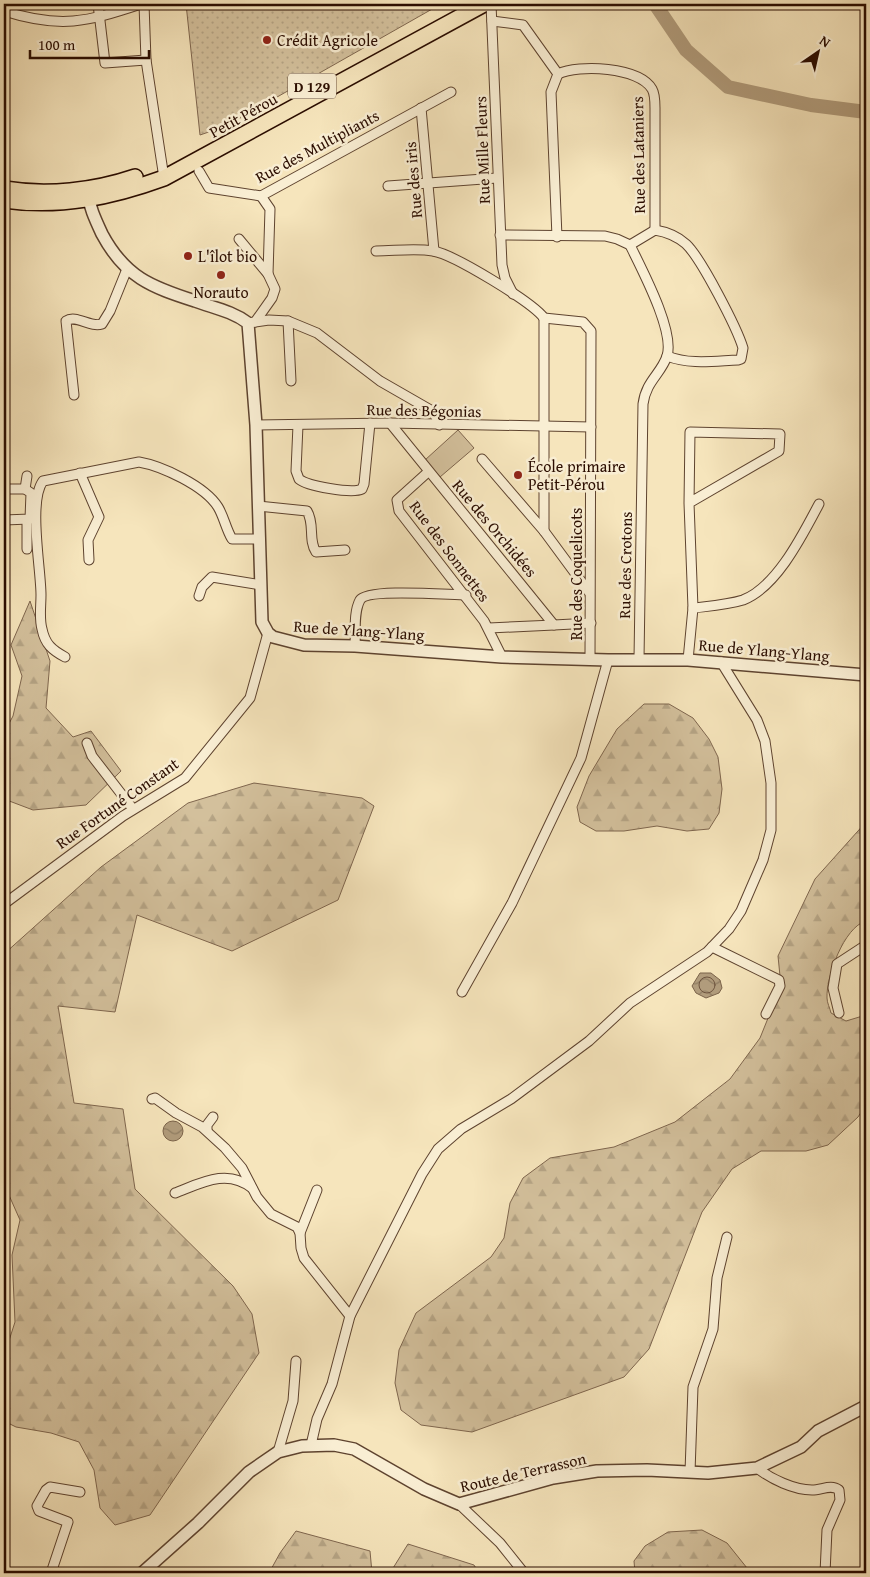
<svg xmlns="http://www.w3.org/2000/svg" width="870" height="1577" font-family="'Gentium Book Plus',serif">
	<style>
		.grass { fill: url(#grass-dots); stroke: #7f664e }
		.forest { fill: url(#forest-firs); stroke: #7f664e }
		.garden { fill: #d3c09c; stroke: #7f664e }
		.water { fill: url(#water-waves); stroke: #7b634a }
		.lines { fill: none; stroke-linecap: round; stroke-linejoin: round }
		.shore { stroke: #6e543e; stroke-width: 1 }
		.river { stroke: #b19c7c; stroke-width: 14 }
		.minor-casing { stroke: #5e432f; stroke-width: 11 }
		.tertiary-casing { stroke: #5e432f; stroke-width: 14 }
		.trunk-casing { stroke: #2b0d00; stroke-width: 18 }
		.minor { stroke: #f9eed3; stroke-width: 9 }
		.tertiary { stroke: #f9eed3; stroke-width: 11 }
		.trunk { stroke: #f6e5bc; stroke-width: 15 }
		.poi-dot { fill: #8f2418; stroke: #f9eed3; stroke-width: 2 }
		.labels { text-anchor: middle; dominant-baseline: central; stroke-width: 5; stroke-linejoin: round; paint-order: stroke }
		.shield { fill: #f9eed3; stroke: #69503f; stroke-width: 1 }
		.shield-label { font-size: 15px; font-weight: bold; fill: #2b0d00 }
		.poi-label { font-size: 16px; fill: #2b0d00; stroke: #f9eed3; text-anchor: start }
		.street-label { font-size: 16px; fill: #2b0d00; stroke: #f9eed3 }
	</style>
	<defs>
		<pattern id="grass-dots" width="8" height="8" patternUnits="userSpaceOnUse" patternTransform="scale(1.25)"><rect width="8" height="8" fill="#d3c09c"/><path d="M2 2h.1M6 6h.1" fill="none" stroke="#b5a485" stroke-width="1.8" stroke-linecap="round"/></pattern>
		<pattern id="forest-firs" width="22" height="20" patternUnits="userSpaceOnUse" patternTransform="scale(1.25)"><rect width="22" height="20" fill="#d3c09c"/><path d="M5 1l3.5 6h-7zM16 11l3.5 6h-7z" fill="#b5a485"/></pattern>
		<pattern id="water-waves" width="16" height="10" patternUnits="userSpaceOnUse" patternTransform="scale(1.25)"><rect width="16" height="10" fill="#b19c7c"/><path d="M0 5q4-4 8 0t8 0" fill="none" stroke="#907e63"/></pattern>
	</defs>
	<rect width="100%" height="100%" fill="#f6e5bc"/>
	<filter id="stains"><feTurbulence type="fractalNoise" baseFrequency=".004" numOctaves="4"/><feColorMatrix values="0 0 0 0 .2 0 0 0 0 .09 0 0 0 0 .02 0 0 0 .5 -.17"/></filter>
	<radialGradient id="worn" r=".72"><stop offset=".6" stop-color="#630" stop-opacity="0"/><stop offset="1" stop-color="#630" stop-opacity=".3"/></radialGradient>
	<path class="grass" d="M186,4H441L226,126L200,135Z"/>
	<g class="forest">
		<path d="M30,601L50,661L46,708L73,737L91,731L121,771L86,805L33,810L4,799V733L13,716L22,676L11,645Z"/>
		<path d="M644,704H669L693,718L709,739L718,757L722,789L719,813L709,829L687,831L657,826L624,831H596L580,822L577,807L589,776L617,729Z"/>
		<path d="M254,783L362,798L374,806L338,900L232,951L137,915L115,1012L58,1006L74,1103L123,1109L135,1189L233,1286L252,1314L259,1353L150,1515L115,1525L100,1508L94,1470L79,1442L51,1433L16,1427L4,1421V1356L15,1322L12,1255L20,1220L4,1184V954L101,867L188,803Z"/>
		<path d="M866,822V921C844,927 826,977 827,998C827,1003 830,1008 831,1013L846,1021L866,1015V1105L858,1117L828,1145L806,1151H761L732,1169L702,1212L649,1349L624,1377L472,1432L421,1425L401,1410L395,1383L399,1350L416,1313L491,1257L504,1238L510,1203L523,1178L550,1158L614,1147L675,1122L730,1079L760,1038L781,986L778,956L815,879Z"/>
		<path d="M702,1530L727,1543L751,1573H635L634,1561L645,1546L668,1532Z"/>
		<path d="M296,1531L370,1551L372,1573H269L280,1553Z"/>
		<path d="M408,1544L474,1565L479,1573H390Z"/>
	</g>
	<path class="garden" d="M458,430L474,448L440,477L425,460Z"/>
	<g class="water">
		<path d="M700,973H711L720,980L722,988L719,993L706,998L696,993L692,986Z"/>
		<circle cx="173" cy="1131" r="10"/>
	</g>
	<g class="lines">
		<circle class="shore" cx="707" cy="985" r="8"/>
		<path class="river" d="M655,4L686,50L728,87L811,105L866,112"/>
		<defs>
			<g id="minor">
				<path d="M98,4L105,63L146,60"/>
				<path d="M144,4L146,60L164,178"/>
				<path d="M491,4L502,265L505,278L513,294"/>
				<path d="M4,11C61,29 86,22 141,4"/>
				<path d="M492,21L523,25L558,74L551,92L557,237"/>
				<path d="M558,74C579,64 639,67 652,89C655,94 655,102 655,108V230"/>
				<path d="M421,108L434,251"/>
				<path d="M199,171L209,188L261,196L451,92"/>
				<path d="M388,186L497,178"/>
				<path d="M261,196L270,209L268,274"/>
				<path d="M500,235L605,236L617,239L630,245"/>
				<path d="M239,239L268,274L275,289L272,298L255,322"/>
				<path d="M630,245C641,268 675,331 667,356C661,374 646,381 643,404L639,659"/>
				<path d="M630,245L655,230C667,232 677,236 686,244C701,258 737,328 743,348L741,359L738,360C714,361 690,365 667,356"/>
				<path d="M376,251C394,251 415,248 433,251C453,254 532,302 544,318"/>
				<path d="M544,318L583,322L591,331L590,660"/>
				<path d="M544,318V531"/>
				<path d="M288,321L291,381"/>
				<path d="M248,323L269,320L288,321L317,333L380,381L434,412L439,425"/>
				<path d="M74,395L66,321C76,314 90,328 102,324L110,311L127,269"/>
				<path d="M390,423L554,625L591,623"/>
				<path d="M256,425L390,423L591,427"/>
				<path d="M298,425L296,471L299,479C307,486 352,494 362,489L364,484L370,423"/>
				<path d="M482,459L544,531L589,592"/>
				<path d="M428,472L397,500L399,511L484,621L502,657"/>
				<path d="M80,473L99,517L88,540L89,560"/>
				<path d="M4,489H25L31,493L30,519L4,520"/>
				<path d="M25,489L27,476"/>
				<path d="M258,506L307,511C315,524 308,540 316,552L345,550"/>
				<path d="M27,520V549"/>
				<path d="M199,596L202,587L212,577L261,585"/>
				<path d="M693,608C710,606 727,605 743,600C777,587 803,534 819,504"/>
				<path d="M489,628L554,625"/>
				<path d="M355,646C356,633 353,613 360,600C367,588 449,595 466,595"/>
				<path d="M65,657C52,650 45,644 42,629C39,618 41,607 41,595C41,569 28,501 43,481L139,462C162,466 205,486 218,507C224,517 226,529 232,539H260"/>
				<path d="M688,660L693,608L689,503L690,432L780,434L779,451L689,503"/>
				<path d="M87,743L92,756L133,809"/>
				<path d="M4,904L123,816L185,778L250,698L268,633"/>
				<path d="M712,947L779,980L780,986L766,1014"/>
				<path d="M462,992L512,903L581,758L608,660"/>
				<path d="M839,1013L833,988L837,964L866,945"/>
				<path d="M152,1099L155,1098L176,1113L202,1127L225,1148L242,1168L257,1197L271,1214L297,1227L300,1233L301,1248L304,1258L350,1316"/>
				<path d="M207,1130V1125L213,1117"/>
				<path d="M175,1193C201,1183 227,1168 252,1188"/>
				<path d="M300,1233L317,1190"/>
				<path d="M311,1445L317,1419L332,1384L350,1316L422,1174L438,1149L461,1129L511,1099L589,1041L630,1003L707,952L729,929L741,911L763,860L771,830V783L765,741L757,720L721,662"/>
				<path d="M278,1452L293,1401L296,1361"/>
				<path d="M757,1468C771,1479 794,1490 812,1490C822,1490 831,1484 839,1490L840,1500L827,1530L825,1573"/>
				<path d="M690,1472L693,1387L713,1329L717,1278L727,1237"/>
				<path d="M459,1504L500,1543L524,1573"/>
				<path d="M51,1573L68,1522L39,1511L37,1506L46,1490L50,1487L80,1492"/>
			</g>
			<g id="tertiary">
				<path d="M87,190C89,206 95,219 102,234C125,277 151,287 195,301C214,308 232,311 248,323L256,425L262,622L268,633L273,637L304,645L355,646L502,657L608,660H688L866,675"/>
				<path d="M142,1573L198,1523L249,1472L278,1452L302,1446L334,1445L354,1449L424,1489L459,1504L553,1478L597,1471L647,1470L708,1473L757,1468L801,1447L818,1431L866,1406"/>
			</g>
			<g id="trunk">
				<path d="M4,189C47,196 94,191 135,177"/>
				<path d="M4,200C60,208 112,197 164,178L484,4"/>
			</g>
		</defs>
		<use href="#minor" class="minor-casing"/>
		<use href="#tertiary" class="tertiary-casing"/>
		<use href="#trunk" class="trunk-casing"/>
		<use href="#minor" class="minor"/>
		<use href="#tertiary" class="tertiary"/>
		<use href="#trunk" class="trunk"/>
	</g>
	<g class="poi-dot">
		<circle cx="267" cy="40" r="5"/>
		<circle cx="188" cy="256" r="5"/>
		<circle cx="221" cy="275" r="5"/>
		<circle cx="518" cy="475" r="5"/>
	</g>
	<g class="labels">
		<rect class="shield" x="288" y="73.5" width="48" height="25" rx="4"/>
		<g class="shield-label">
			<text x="312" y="86">D 129</text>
		</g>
		<g class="poi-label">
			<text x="277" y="40">Crédit Agricole</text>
			<text x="198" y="256">L'îlot bio</text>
			<text x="221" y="292" text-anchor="middle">Norauto</text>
			<text x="528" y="466">École primaire<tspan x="528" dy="18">Petit-Pérou</tspan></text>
		</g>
		<g class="street-label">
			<text transform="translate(243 115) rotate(-29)">Petit Pérou</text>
			<text transform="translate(317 146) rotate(-28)">Rue des Multipliants</text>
			<text transform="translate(482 150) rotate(-92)">Rue Mille Fleurs</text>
			<text transform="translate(638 155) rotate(-91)">Rue des Lataniers</text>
			<text transform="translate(413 180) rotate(-95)">Rue des iris</text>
			<text transform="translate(424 410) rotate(1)">Rue des Bégonias</text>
			<text transform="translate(495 528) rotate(50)">Rue des Orchidées</text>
			<text transform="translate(450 551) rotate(53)">Rue des Sonnettes</text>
			<text transform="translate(625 565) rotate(-89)">Rue des Crotons</text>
			<text transform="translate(576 574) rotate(-90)">Rue des Coquelicots</text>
			<text transform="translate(359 630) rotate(4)">Rue de Ylang-Ylang</text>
			<text transform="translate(764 650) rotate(5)">Rue de Ylang-Ylang</text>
			<text transform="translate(117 803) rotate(-35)">Rue Fortuné Constant</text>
			<text transform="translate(523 1472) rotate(-13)">Route de Terrasson</text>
		</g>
	</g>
	<rect width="870" height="1577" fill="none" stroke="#f6e5bc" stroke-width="20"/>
	<rect x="5" y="5" width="860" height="1567" fill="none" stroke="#2b0d00" stroke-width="2.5"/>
	<rect x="10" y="10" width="850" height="1557" fill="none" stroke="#2b0d00"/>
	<g transform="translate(818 52) rotate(34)" stroke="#f9eed3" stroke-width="4" paint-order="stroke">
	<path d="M0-4L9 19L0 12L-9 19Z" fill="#2b0d00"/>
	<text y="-8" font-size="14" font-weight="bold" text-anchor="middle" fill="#2b0d00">N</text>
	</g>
	<path d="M30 50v8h119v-8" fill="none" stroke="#2b0d00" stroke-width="2.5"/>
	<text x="38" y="50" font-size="15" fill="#2b0d00" stroke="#f9eed3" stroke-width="4" paint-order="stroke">100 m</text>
	<rect width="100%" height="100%" filter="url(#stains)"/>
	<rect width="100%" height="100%" fill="url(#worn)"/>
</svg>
